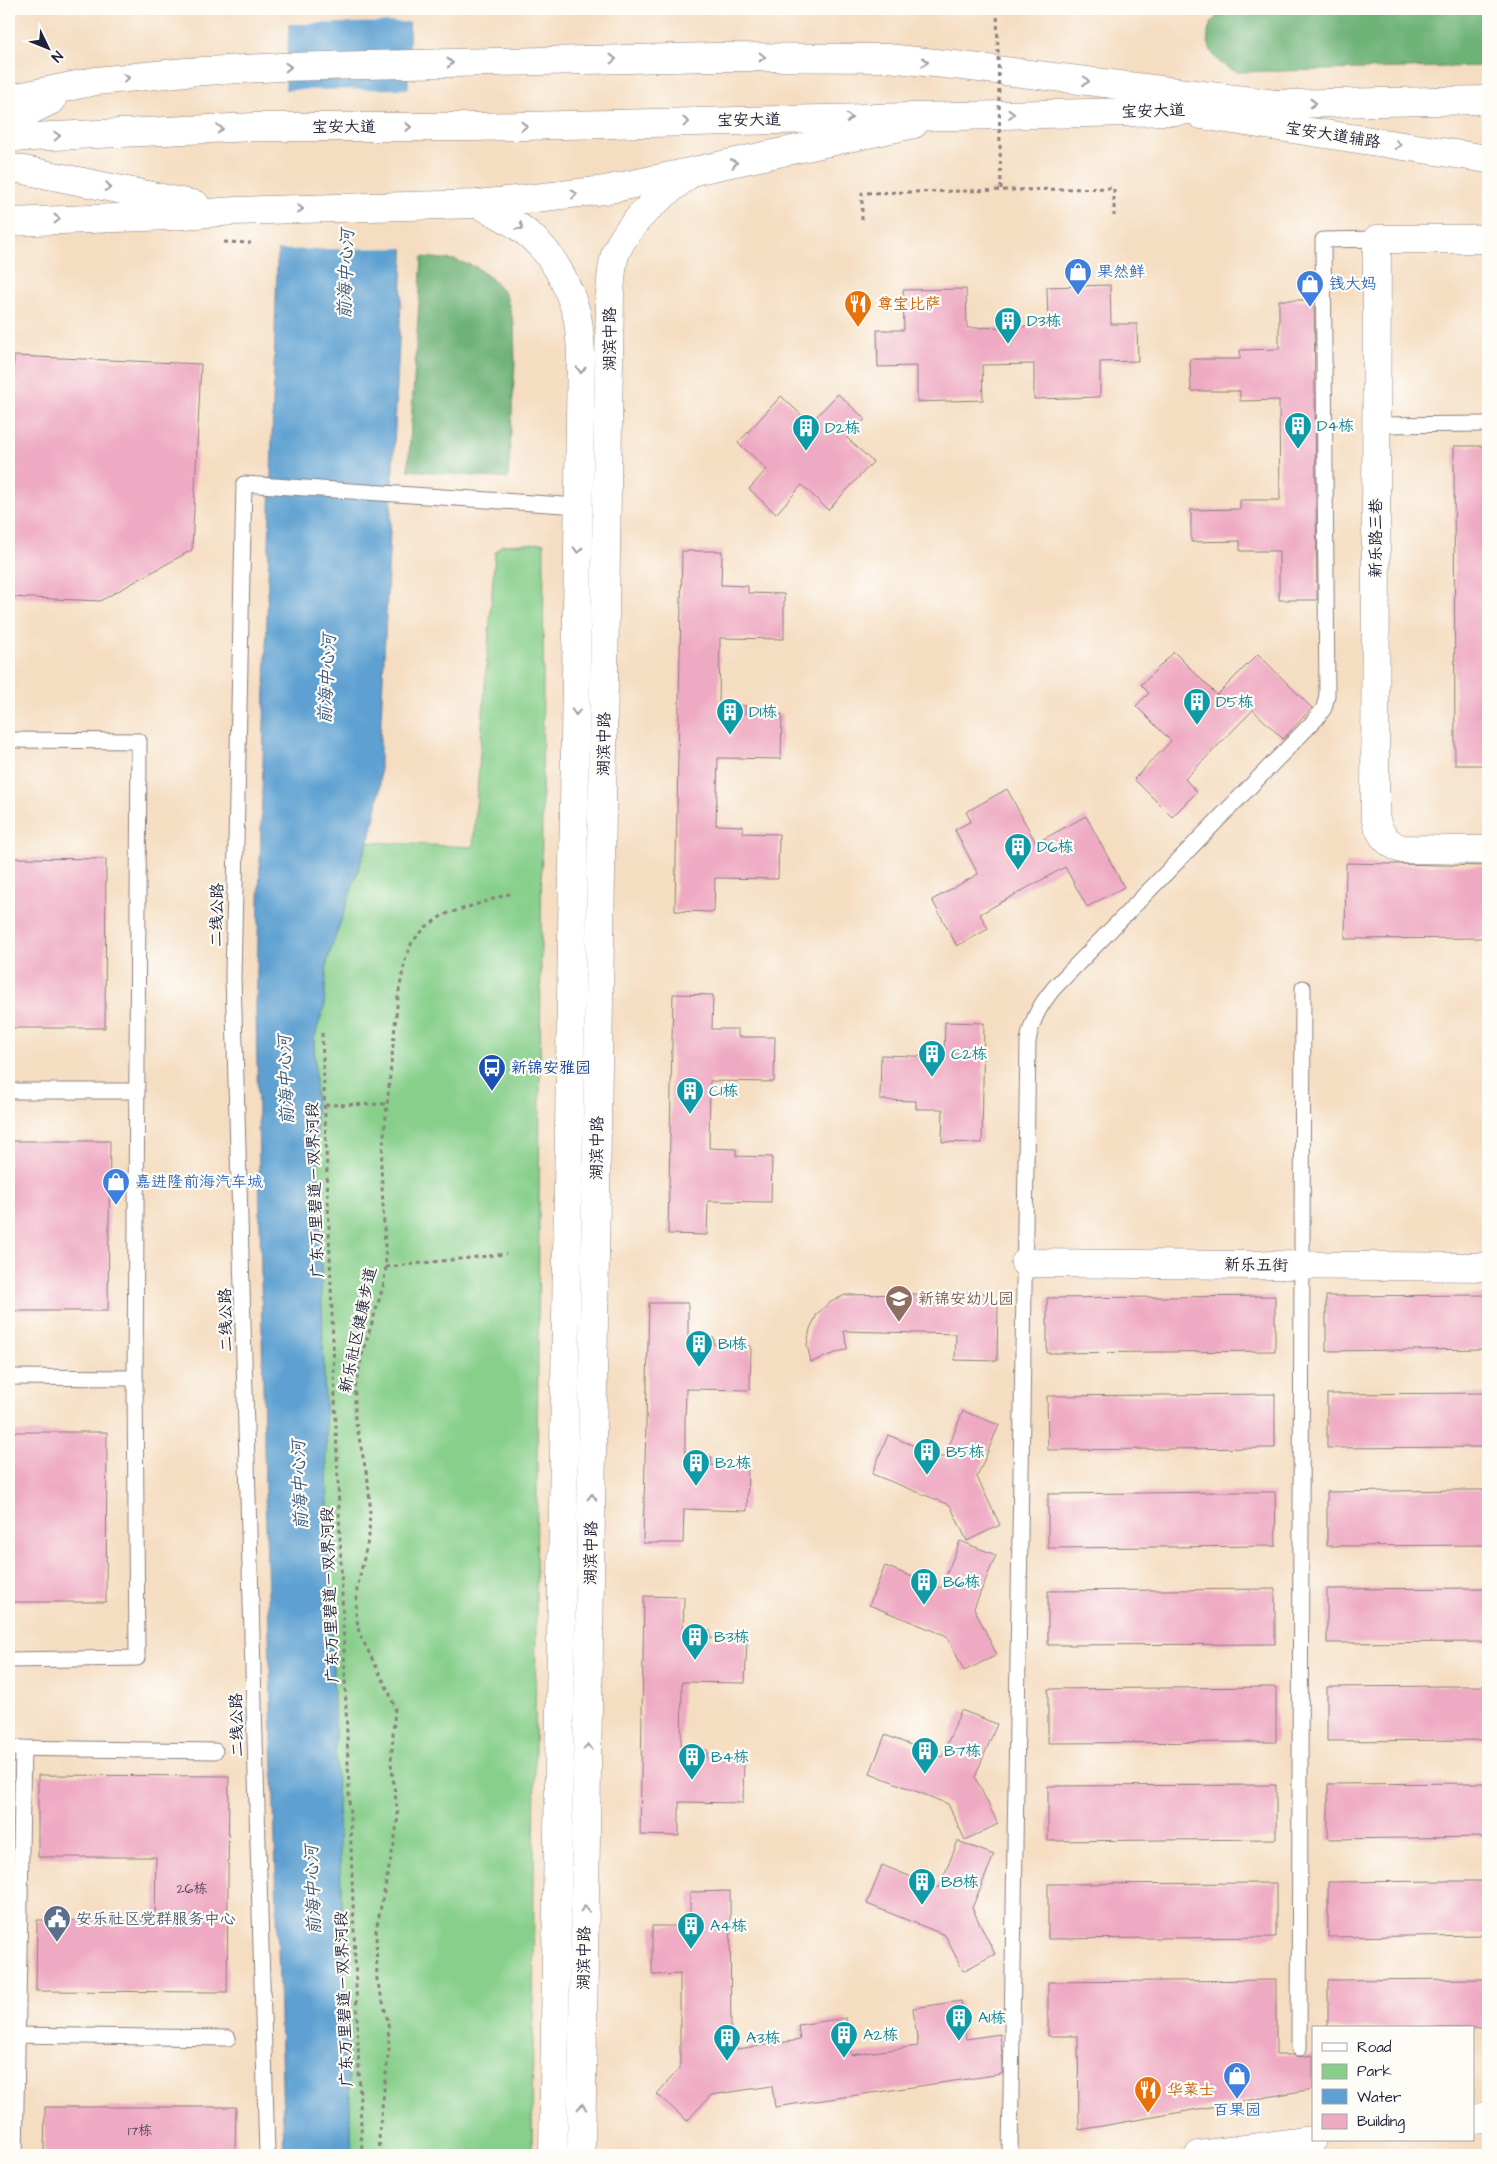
<svg xmlns="http://www.w3.org/2000/svg" width="1497" height="2164" font-family="'Architects Daughter','LXGW WenKai TC',sans-serif">
	<style>
		.green { fill: #87cf8b; stroke: #547863 }
		.forest { fill: #6db277; stroke: #486a59 }
		.water { fill: #5da0d1; stroke: #406186 }
		.pier { fill: #f5ddc1 }
		.building { fill: #efaac3 }
		.lines { fill: none; stroke-linecap: round; stroke-linejoin: round }
		.service-casing { stroke: #8c807e; stroke-width: 17 }
		.minor-casing { stroke: #8c807e; stroke-width: 29 }
		.secondary-casing { stroke: #8c807e; stroke-width: 29 }
		.primary-casing { stroke: #8c807e; stroke-width: 29 }
		.trunk-casing { stroke: #8c807e; stroke-width: 29 }
		.path { stroke: #8c807e; stroke-width: 3; stroke-dasharray: 4 4; stroke-linecap: butt }
		.service { stroke: #fff; stroke-width: 15 }
		.minor { stroke: #fff; stroke-width: 28 }
		.secondary { stroke: #fff; stroke-width: 28 }
		.primary { stroke: #fff; stroke-width: 28 }
		.trunk { stroke: #fff; stroke-width: 28 }
		.path-bridge { stroke: #8c807e; stroke-width: 3; stroke-dasharray: 4 4; stroke-linecap: butt }
		.oneway { stroke: #9c9ca7 }
		.labels { text-anchor: middle; dominant-baseline: central; stroke-width: 4.5; stroke-linejoin: round; paint-order: stroke }
		.number-label { font-size: 14px; fill: #55445d }
		.street-label { font-size: 16px; fill: #22223b; stroke: #fdfcf7 }
		.shop-label { font-size: 16px; fill: #366cbe; stroke: #fdfcf7; text-anchor: start }
		.food-label { font-size: 16px; fill: #c56008; stroke: #fdfcf7; text-anchor: start }
		.culture-label { font-size: 16px; fill: #0d838f; stroke: #fdfcf7; text-anchor: start }
		.transit-label { font-size: 16px; fill: #164399; stroke: #fdfcf7; text-anchor: start }
		.education-label { font-size: 16px; fill: #785e54; stroke: #fdfcf7; text-anchor: start }
		.service-label { font-size: 16px; fill: #4e5e75; stroke: #fdfcf7; text-anchor: start }
		.water-label { font-size: 18px; font-style: italic; fill: #3d5b7e; stroke: #fdfcf7 }
	</style>
	<rect width="100%" height="100%" fill="#fdfcf7"/>
	<filter id="ink" filterUnits="userSpaceOnUse"><feTurbulence type="fractalNoise" baseFrequency=".02" numOctaves="2"/><feDisplacementMap in="SourceGraphic" scale="10" xChannelSelector="R" yChannelSelector="G"/><feConvolveMatrix kernelMatrix="1 2 1 2 8 2 1 2 1" color-interpolation-filters="sRGB"/></filter>
	<filter id="wash" filterUnits="userSpaceOnUse"><feTurbulence type="fractalNoise" baseFrequency=".0096" numOctaves="4" result="noise"/><feDisplacementMap in="SourceGraphic" scale="20" xChannelSelector="R" yChannelSelector="G"/><feGaussianBlur stdDeviation="1.12" result="paint"/><feColorMatrix in="noise" values="0 0 0 0 0 0 0 0 0 0 0 0 0 0 0 0 0 1.4 0 .05"/><feComposite in="paint" operator="in"/></filter>
	<g filter="url(#wash)">
		<rect width="100%" height="100%" fill="#f5ddc1"/>
		<path class="green" d="M544,543L532,2155H352L335,1740L314,1039L324,1007L327,961L368,842L473,847L495,553L502,545Z"/>
		<g class="forest">
			<path d="M1232,9H1488V66L1238,72C1202,62 1196,17 1232,9Z"/>
			<path d="M422,257L455,260L476,267L492,279L506,295L514,324L515,363L508,479L408,470Z"/>
		</g>
		<path class="water" d="M290,9H410L403,259L380,741V789L373,826L327,961L324,1007L314,1039L335,1740L352,2155H284L265,1493L256,1008L277,262Z"/>
		<g class="pier">
			<path d="M287,9H412V22L287,24Z"/>
			<path d="M410,89L406,248L275,250L283,90Z"/>
		</g>
		<g id="blocks">
			<g class="building">
				<path d="M1110,285L1111,324H1137L1138,361L1100,362V397L1034,399V364L982,365L983,400L917,402V366L878,367L877,330H904L903,290L966,289L967,328L1048,326L1047,287Z"/>
				<path d="M1279,300H1314L1317,600H1279V551H1240V541L1191,542V510L1240,509V500H1280L1279,400L1240,401V391H1191L1190,359H1240V350L1279,349Z"/>
				<path d="M14,356L201,364L192,550L100,601L9,597V462Z"/>
				<path d="M838,394L865,419L847,438L873,462L828,510L802,485L776,514L749,489L767,469L738,443L781,396L810,423Z"/>
				<path d="M1454,446H1488V765H1455Z"/>
				<path d="M682,551H722L721,585L748,586V593L784,594V639L720,638L719,705L746,706L745,714H782L781,759L718,758L716,825L743,826V833L779,834L778,879L715,878L714,912L675,911Z"/>
				<path d="M1174,652L1217,695L1258,654L1312,708L1283,739L1253,710L1185,779L1197,792L1172,817L1134,779L1171,741L1136,706L1149,693L1141,685Z"/>
				<path d="M1007,789L1036,843L1086,816L1124,887L1087,907L1065,867L980,914L988,929L957,946L932,900L978,874L955,830L971,821L966,812Z"/>
				<path d="M9,858L106,859L105,1028H9Z"/>
				<path d="M1346,863L1488,866V938L1345,939Z"/>
				<path d="M673,994L713,995L712,1029H738V1037H775L774,1082L710,1081L709,1148L736,1149V1156L772,1157L771,1202L708,1201L707,1235L668,1234Z"/>
				<path d="M945,1022L984,1023L982,1143L942,1142L943,1109H916V1101L880,1100L881,1055L944,1057Z"/>
				<path d="M9,1141H110L108,1311H9Z"/>
				<path d="M985,1293V1302H998L997,1361L955,1360L956,1334L844,1331L847,1349L811,1362L807,1345L810,1329L817,1314L829,1303L845,1295Z"/>
				<path d="M1488,1295V1349L1326,1351V1296Z"/>
				<path d="M1275,1296V1351L1047,1353V1298Z"/>
				<path d="M649,1303H688V1337L714,1338V1345L751,1346L750,1390L686,1389L685,1423V1457H712L711,1465L748,1466L747,1511L684,1509L683,1543H643Z"/>
				<path d="M1488,1393V1447L1327,1448V1394Z"/>
				<path d="M1275,1394V1448L1048,1450L1047,1396Z"/>
				<path d="M963,1411L999,1425L977,1477L1000,1525L967,1541L950,1505L872,1474L888,1435L944,1458Z"/>
				<path d="M9,1432H107L106,1602H9Z"/>
				<path d="M1459,1490H1488V1545L1327,1546V1492Z"/>
				<path d="M1231,1492H1275L1276,1546L1048,1548V1494Z"/>
				<path d="M960,1541L996,1555L974,1608L997,1655L964,1671L947,1636L869,1605L885,1566L941,1588Z"/>
				<path d="M1488,1588V1642L1327,1643V1589Z"/>
				<path d="M1275,1589V1644L1048,1645V1591Z"/>
				<path d="M644,1596L684,1597L683,1630H710V1638L747,1639L745,1683L682,1682L681,1750H707V1758L744,1759L743,1803L679,1802V1836L640,1835Z"/>
				<path d="M1450,1686H1488V1740L1327,1741V1687Z"/>
				<path d="M1276,1687V1742L1048,1743V1689Z"/>
				<path d="M961,1710L997,1724L975,1777L998,1824L965,1840L948,1804L870,1773L885,1735L942,1757Z"/>
				<path d="M38,1775L229,1776L227,1992L36,1991L37,1920L155,1921L156,1857H38Z"/>
				<path d="M1488,1783V1837L1328,1839V1784Z"/>
				<path d="M1276,1785V1839L1048,1841V1786Z"/>
				<path d="M958,1841L994,1855L972,1908L995,1954L963,1971L945,1935L867,1904L882,1865L939,1888Z"/>
				<path d="M1450,1881H1488V1935L1328,1937V1882Z"/>
				<path d="M1276,1883V1937L1048,1939V1884Z"/>
				<path d="M730,1891L731,2050L800,2040L798,2025L846,2018L851,2055L918,2046L913,2008L961,2001L966,2039L1000,2034L1002,2052V2074L775,2107L772,2086L711,2095L687,2121L657,2094L680,2068V1974L652,1975V1926H690V1892Z"/>
				<path d="M1488,1979V2028H1328V1980Z"/>
				<path d="M1276,1980V2055H1293L1299,2057L1313,2055V2089L1079,2130L1078,2036H1048V1982Z"/>
				<path d="M45,2107H236L235,2155H44Z"/>
			</g>
		</g>
	</g>
	<g filter="url(#ink)">
		<use href="#blocks" fill-opacity="0" stroke="#8c807e" stroke-width="1"/>
		<g class="lines">
			<defs>
				<g id="service">
					<path d="M1376,425L1488,424"/>
					<path d="M9,740L139,741L135,1378L137,1658L9,1660"/>
					<path d="M9,1091H137"/>
					<path d="M9,1377L135,1378"/>
					<path d="M9,1748L215,1751"/>
					<path d="M9,2035L228,2038"/>
					<path d="M1299,2048L1303,988"/>
					<path d="M15,2155L23,1748"/>
					<path d="M267,2155L233,977L244,484L579,506"/>
					<path d="M1010,2155L1028,1041C1032,1019 1040,1005 1054,988L1316,719L1324,708L1327,695L1323,240L1377,239"/>
				</g>
				<g id="minor">
					<path d="M1488,239H1377L1375,816C1379,833 1385,842 1401,849L1488,850"/>
					<path d="M1025,1263L1488,1267"/>
				</g>
				<g id="secondary">
					<path d="M1201,115L1488,159"/>
					<path d="M9,167L196,205"/>
					<path d="M477,204C530,227 558,254 575,309C580,323 580,340 581,355L553,2155"/>
					<path d="M9,222L171,216L234,211L477,204L535,198L605,190L914,124"/>
					<path d="M1473,2119L1488,2117"/>
					<path d="M581,2155L610,295C611,281 611,265 616,252C630,219 663,195 691,173"/>
					<path d="M1199,2155L1313,2140"/>
				</g>
				<path id="primary" d="M9,138L254,127H475L1177,111L1276,104L1488,100"/>
				<g id="trunk">
					<path d="M9,99L96,81L186,72L281,67L714,57L888,58L963,66L1276,104"/>
					<path d="M9,121L52,100"/>
				</g>
			</defs>
			<use href="#service" class="service-casing"/>
			<use href="#minor" class="minor-casing"/>
			<use href="#secondary" class="secondary-casing"/>
			<use href="#primary" class="primary-casing"/>
			<use href="#trunk" class="trunk-casing"/>
			<g class="path">
				<path d="M862,220V193L1114,188V216"/>
				<path d="M224,242L251,243"/>
				<path d="M322,1033L362,2155"/>
				<path d="M325,1105L386,1104"/>
				<path d="M386,1267L506,1254"/>
				<path d="M380,2155L379,2132L389,2049L388,2021L377,1980L376,1930L394,1844L398,1816L391,1763L395,1708L389,1692L359,1633L356,1613L357,1589L369,1536L370,1504L368,1481L355,1418V1388L362,1355L383,1287L386,1267L381,1165L398,996L405,961L412,942L426,927L443,915L512,893"/>
			</g>
			<use href="#service" class="service"/>
			<use href="#minor" class="minor"/>
			<use href="#secondary" class="secondary"/>
			<use href="#primary" class="primary"/>
			<use href="#trunk" class="trunk"/>
			<path class="path-bridge" d="M997,9L1001,190"/>
		</g>
		<defs><path id="oneway-chevron" d="M-2-3.5L2.5 0L-2 3.5" fill="none" stroke-width="1.6" stroke-linecap="round" stroke-linejoin="round" transform="scale(1.25)"/></defs>
		<g class="oneway">
			<use href="#oneway-chevron" transform="translate(762 57) rotate(1)"/>
			<use href="#oneway-chevron" transform="translate(613 59) rotate(-1)"/>
			<use href="#oneway-chevron" transform="translate(925 62) rotate(5)"/>
			<use href="#oneway-chevron" transform="translate(450 63) rotate(-1)"/>
			<use href="#oneway-chevron" transform="translate(288 67) rotate(-2)"/>
			<use href="#oneway-chevron" transform="translate(126 78) rotate(-6)"/>
			<use href="#oneway-chevron" transform="translate(1086 81) rotate(7)"/>
			<use href="#oneway-chevron" transform="translate(1313 103) rotate(-1)"/>
			<use href="#oneway-chevron" transform="translate(1011 114) rotate(-1)"/>
			<use href="#oneway-chevron" transform="translate(849 118) rotate(-1)"/>
			<use href="#oneway-chevron" transform="translate(686 122) rotate(-1)"/>
			<use href="#oneway-chevron" transform="translate(524 126) rotate(-1)"/>
			<use href="#oneway-chevron" transform="translate(408 127)"/>
			<use href="#oneway-chevron" transform="translate(220 129) rotate(-3)"/>
			<use href="#oneway-chevron" transform="translate(57 136) rotate(-3)"/>
			<use href="#oneway-chevron" transform="translate(1398 145) rotate(9)"/>
			<use href="#oneway-chevron" transform="translate(734 163) rotate(-12)"/>
			<use href="#oneway-chevron" transform="translate(108 187) rotate(11)"/>
			<use href="#oneway-chevron" transform="translate(574 194) rotate(-7)"/>
			<use href="#oneway-chevron" transform="translate(300 209) rotate(-2)"/>
			<use href="#oneway-chevron" transform="translate(57 219) rotate(-1)"/>
			<use href="#oneway-chevron" transform="translate(520 227) rotate(36)"/>
			<use href="#oneway-chevron" transform="translate(581 370) rotate(91)"/>
			<use href="#oneway-chevron" transform="translate(578 550) rotate(91)"/>
			<use href="#oneway-chevron" transform="translate(576 712) rotate(91)"/>
			<use href="#oneway-chevron" transform="translate(592 1497) rotate(-89)"/>
			<use href="#oneway-chevron" transform="translate(588 1747) rotate(-89)"/>
			<use href="#oneway-chevron" transform="translate(585 1909) rotate(-89)"/>
			<use href="#oneway-chevron" transform="translate(582 2107) rotate(-89)"/>
		</g>
	</g>
	<defs>
		<symbol id="shop-pin" viewBox="-11 -11 22 30"><path d="M0 17L-7.5 6A9.5 9.5 0 1 1 7.5 6Z" fill="#3f7fe0" stroke="#fdfcf7"/><path d="M-5-2.5h2.3a2.7 3.5 0 0 1 5.4 0H5L5.5 6h-11ZM-1.5-2.5h3a1.5 2.3 0 0 0-3 0Z" fill="#fff"/></symbol>
		<symbol id="restaurant-pin" viewBox="-11 -11 22 30"><path d="M0 17L-7.5 6A9.5 9.5 0 1 1 7.5 6Z" fill="#e8710a" stroke="#fdfcf7"/><path d="M-5-6h1v4h1v-4h1v4h1v-4h1v5L-1.5 .5V6h-2V.5L-5-1ZM5-6V6H3V1.5H1.5Q1.5-4 5-6Z" fill="#fff"/></symbol>
		<symbol id="building-pin" viewBox="-11 -11 22 30"><path d="M0 17L-7.5 6A9.5 9.5 0 1 1 7.5 6Z" fill="#0f9aa8" stroke="#fdfcf7"/><path d="M-4-6H4V6H1V3H-1V6H-4ZM-2.5-4.3h1.7v1.8h-1.7ZM.8-4.3h1.7v1.8H.8ZM-2.5-1h1.7V.8h-1.7ZM.8-1h1.7V.8H.8Z" fill="#fff"/></symbol>
		<symbol id="bus-pin" viewBox="-11 -11 22 30"><path d="M0 17L-7.5 6A9.5 9.5 0 1 1 7.5 6Z" fill="#1a4fb4" stroke="#fdfcf7"/><path d="M-5-6H5V4H4V6H2V4H-2V6H-4V4H-5ZM-3.5-4V0h7V-4ZM-3.5 1.2v1.5H-2V1.2ZM2 1.2v1.5H3.5V1.2Z" fill="#fff"/></symbol>
		<symbol id="school-pin" viewBox="-11 -11 22 30"><path d="M0 17L-7.5 6A9.5 9.5 0 1 1 7.5 6Z" fill="#8d6e63" stroke="#fdfcf7"/><path d="M0-5L7-2L0 1L-7-2ZM-4 1L0 2.5L4 1V4Q0 6-4 4Z" fill="#fff"/></symbol>
		<symbol id="civic-pin" viewBox="-11 -11 22 30"><path d="M0 17L-7.5 6A9.5 9.5 0 1 1 7.5 6Z" fill="#5c6f8a" stroke="#fdfcf7"/><path d="M-.6-6.5H3V-4.5H.6V-3L4-1V1h2V6H-6V1h2V-1L-.6-3ZM-1.2 2.5V6h2.4V2.5Z" fill="#fff"/></symbol>
	</defs>
	<g fill-rule="evenodd">
		<use href="#shop-pin" x="1062" y="256" width="32" height="43"/>
		<use href="#shop-pin" x="1294" y="268" width="32" height="43"/>
		<use href="#restaurant-pin" x="842" y="288" width="32" height="43"/>
		<use href="#building-pin" x="992" y="305" width="32" height="43"/>
		<use href="#building-pin" x="1282" y="410" width="32" height="43"/>
		<use href="#building-pin" x="790" y="412" width="32" height="43"/>
		<use href="#building-pin" x="1181" y="686" width="32" height="43"/>
		<use href="#building-pin" x="714" y="696" width="32" height="43"/>
		<use href="#building-pin" x="1002" y="831" width="32" height="43"/>
		<use href="#building-pin" x="916" y="1038" width="32" height="43"/>
		<use href="#bus-pin" x="476" y="1052" width="32" height="43"/>
		<use href="#building-pin" x="674" y="1075" width="32" height="43"/>
		<use href="#shop-pin" x="100" y="1166" width="32" height="43"/>
		<use href="#school-pin" x="883" y="1283" width="32" height="43"/>
		<use href="#building-pin" x="683" y="1328" width="32" height="43"/>
		<use href="#building-pin" x="911" y="1436" width="32" height="43"/>
		<use href="#building-pin" x="680" y="1447" width="32" height="43"/>
		<use href="#building-pin" x="908" y="1566" width="32" height="43"/>
		<use href="#building-pin" x="679" y="1621" width="32" height="43"/>
		<use href="#building-pin" x="909" y="1735" width="32" height="43"/>
		<use href="#building-pin" x="676" y="1741" width="32" height="43"/>
		<use href="#building-pin" x="906" y="1866" width="32" height="43"/>
		<use href="#civic-pin" x="41" y="1903" width="32" height="43"/>
		<use href="#building-pin" x="675" y="1910" width="32" height="43"/>
		<use href="#building-pin" x="943" y="2002" width="32" height="43"/>
		<use href="#building-pin" x="828" y="2019" width="32" height="43"/>
		<use href="#building-pin" x="711" y="2022" width="32" height="43"/>
		<use href="#shop-pin" x="1221" y="2060" width="32" height="43"/>
		<use href="#restaurant-pin" x="1132" y="2074" width="32" height="43"/>
	</g>
	<g class="labels">
		<g class="number-label">
			<text x="192" y="1889">26栋</text>
			<text x="140" y="2131">17栋</text>
		</g>
		<g class="street-label">
			<text transform="translate(1153 111) rotate(-2)">宝安大道</text>
			<text transform="translate(749 120) rotate(-1)">宝安大道</text>
			<text x="344" y="127">宝安大道</text>
			<text transform="translate(1333 135) rotate(9)">宝安大道辅路</text>
			<text transform="translate(610 339) rotate(-90)">湖滨中路</text>
			<text transform="translate(1376 538) rotate(-90)">新乐路三巷</text>
			<text transform="translate(604 744) rotate(-89)">湖滨中路</text>
			<text transform="translate(217 915) rotate(-89)">二线公路</text>
			<text transform="translate(597 1148) rotate(-89)">湖滨中路</text>
			<text transform="translate(315 1190) rotate(-92)">广东万里碧道－双界河段</text>
			<text transform="translate(1256 1265) rotate(1)">新乐五街</text>
			<text transform="translate(226 1320) rotate(-92)">二线公路</text>
			<text transform="translate(358 1330) rotate(-78)">新乐社区健康步道</text>
			<text transform="translate(591 1553) rotate(-89)">湖滨中路</text>
			<text transform="translate(330 1595) rotate(-92)">广东万里碧道－双界河段</text>
			<text transform="translate(237 1725) rotate(-92)">二线公路</text>
			<text transform="translate(584 1958) rotate(-89)">湖滨中路</text>
			<text transform="translate(344 1999) rotate(-92)">广东万里碧道－双界河段</text>
		</g>
		<g class="shop-label">
			<text x="1097" y="272">果然鲜</text>
			<text x="1329" y="284">钱大妈</text>
			<text x="135" y="1182">嘉进隆前海汽车城</text>
			<text x="1237" y="2110" text-anchor="middle">百果园</text>
		</g>
		<g class="food-label">
			<text x="877" y="304">尊宝比萨</text>
			<text x="1167" y="2090">华莱士</text>
		</g>
		<g class="culture-label">
			<text x="1027" y="321">D3栋</text>
			<text x="1317" y="426">D4栋</text>
			<text x="825" y="428">D2栋</text>
			<text x="1216" y="702">D5栋</text>
			<text x="749" y="712">D1栋</text>
			<text x="1037" y="847">D6栋</text>
			<text x="951" y="1054">C2栋</text>
			<text x="709" y="1091">C1栋</text>
			<text x="718" y="1344">B1栋</text>
			<text x="946" y="1452">B5栋</text>
			<text x="715" y="1463">B2栋</text>
			<text x="943" y="1582">B6栋</text>
			<text x="714" y="1637">B3栋</text>
			<text x="944" y="1751">B7栋</text>
			<text x="711" y="1757">B4栋</text>
			<text x="941" y="1882">B8栋</text>
			<text x="710" y="1926">A4栋</text>
			<text x="978" y="2018">A1栋</text>
			<text x="863" y="2035">A2栋</text>
			<text x="746" y="2038">A3栋</text>
		</g>
		<g class="transit-label">
			<text x="511" y="1068">新锦安雅园</text>
		</g>
		<g class="education-label">
			<text x="918" y="1299">新锦安幼儿园</text>
		</g>
		<g class="service-label">
			<text x="76" y="1919">安乐社区党群服务中心</text>
		</g>
		<g class="water-label">
			<text transform="translate(346 274) rotate(-88)">前海中心河</text>
			<text transform="translate(327 679) rotate(-87)">前海中心河</text>
			<text transform="translate(286 1080) rotate(-92)">前海中心河</text>
			<text transform="translate(300 1485) rotate(-92)">前海中心河</text>
			<text transform="translate(313 1890) rotate(-92)">前海中心河</text>
		</g>
	</g>
	<rect width="1497" height="2164" fill="none" stroke="#fdfcf7" stroke-width="30"/>
	<rect x="1312" y="2026" width="162" height="115" fill="#fdfcf7" stroke="#a5a5ac"/>
	<rect x="1322" y="2043" width="25" height="8" fill="#ffffff" stroke="#a5a5ac"/>
	<text x="1357" y="2052" font-size="15" fill="#22223b">Road</text>
	<rect x="1322" y="2064" width="25" height="15" fill="#87cf8b" stroke="#a5a5ac"/>
	<text x="1357" y="2076" font-size="15" fill="#22223b">Park</text>
	<rect x="1322" y="2089" width="25" height="15" fill="#5da0d1" stroke="#a5a5ac"/>
	<text x="1357" y="2102" font-size="15" fill="#22223b">Water</text>
	<rect x="1322" y="2114" width="25" height="15" fill="#efaac3" stroke="#a5a5ac"/>
	<text x="1357" y="2126" font-size="15" fill="#22223b">Building</text>
	<g transform="translate(48 48) rotate(133)" stroke="#fdfcf7" stroke-width="4" paint-order="stroke">
	<path d="M0-4L9 19L0 12L-9 19Z" fill="#22223b"/>
	<text y="-8" font-size="14" font-weight="bold" text-anchor="middle" fill="#22223b">N</text>
	</g>
</svg>
